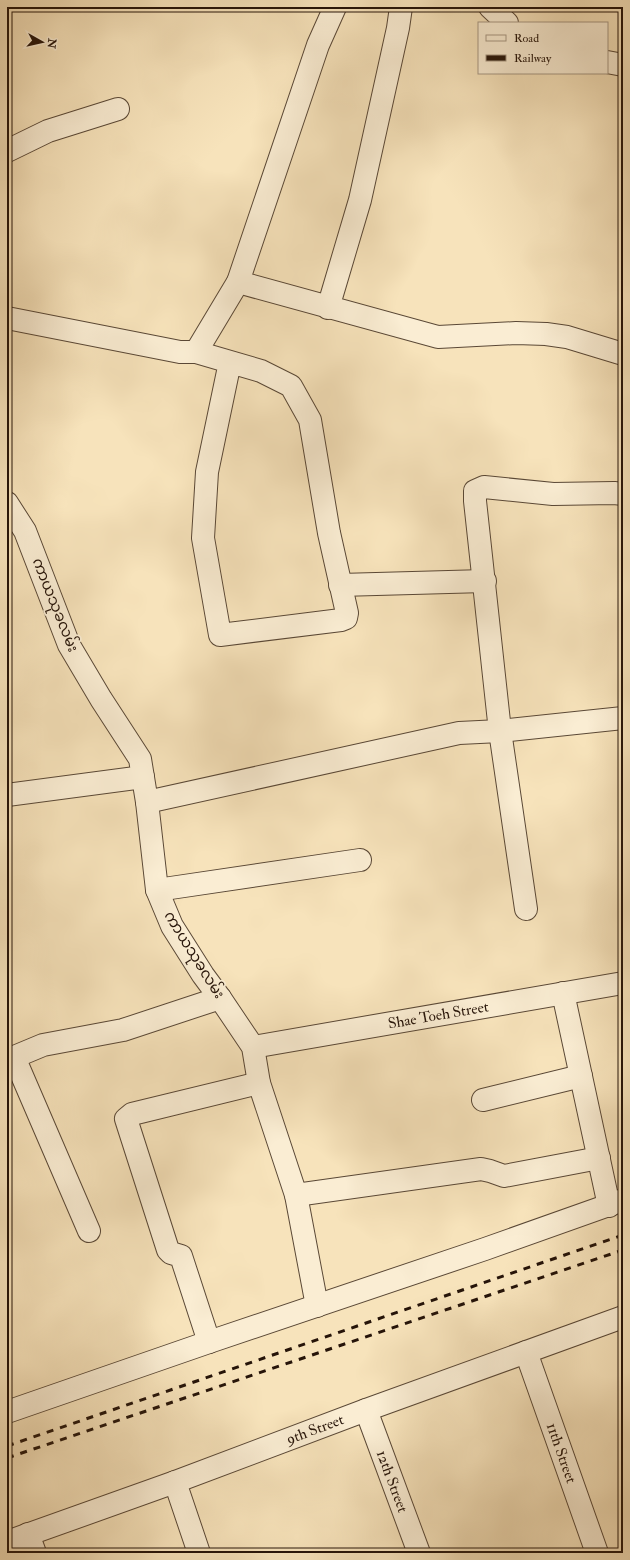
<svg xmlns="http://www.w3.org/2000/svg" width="630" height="1560" font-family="'IM FELL Double Pica','Noto Sans Myanmar',serif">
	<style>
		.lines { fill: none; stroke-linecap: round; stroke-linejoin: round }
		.minor-casing { stroke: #5a4836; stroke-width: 24 }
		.minor { stroke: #faedd3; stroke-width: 22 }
		.rail { stroke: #261409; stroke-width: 3; stroke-dasharray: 7 7; stroke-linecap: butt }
		.labels { text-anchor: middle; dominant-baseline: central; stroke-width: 3.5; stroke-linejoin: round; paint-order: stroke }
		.street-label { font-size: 15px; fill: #261409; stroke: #faedd3 }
	</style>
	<rect width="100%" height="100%" fill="#f7e3bb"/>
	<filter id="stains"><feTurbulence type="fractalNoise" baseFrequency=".005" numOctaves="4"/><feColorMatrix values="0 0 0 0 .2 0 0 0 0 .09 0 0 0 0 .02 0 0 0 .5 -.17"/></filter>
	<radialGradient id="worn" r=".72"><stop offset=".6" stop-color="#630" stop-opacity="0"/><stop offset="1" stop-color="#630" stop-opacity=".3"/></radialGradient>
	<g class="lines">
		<defs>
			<g id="minor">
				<path d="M490,7L507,23"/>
				<path d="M607,62L623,65"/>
				<path d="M7,151L48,131L118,109"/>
				<path d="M238,282L438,337L516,333L546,334L567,337L623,354"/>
				<path d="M328,308L360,200L398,28L401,7"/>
				<path d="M7,318L180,352H196L261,371L291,386L310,420L329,533L347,613L346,618L341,620L220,635L203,538L207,472L230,362"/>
				<path d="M196,352L238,282L318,45L335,7"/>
				<path d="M7,503L25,531L69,645L101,699L140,759L147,802L157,890L172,926L203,975L220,998L253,1047L259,1083L296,1195L317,1306"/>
				<path d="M340,585L485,581"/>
				<path d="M7,795L143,777"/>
				<path d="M147,802L459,733L500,731L623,718"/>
				<path d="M157,890L360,860"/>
				<path d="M526,909L500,731L475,501V491L484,487L553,494L614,493L623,494"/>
				<path d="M563,993L609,1206"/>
				<path id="s1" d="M253,1047L623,983"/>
				<path d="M14,1057L89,1231"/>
				<path d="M7,1060L43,1045L123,1030L220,998"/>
				<path d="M483,1100L581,1076"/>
				<path d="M296,1195L481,1169L490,1171L504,1176L599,1158"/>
				<path d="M209,1342L181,1256L171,1253L168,1250L126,1119L132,1114L259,1083"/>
				<path id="s2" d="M526,1352L597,1553"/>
				<path id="s3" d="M366,1410L419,1553"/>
				<path d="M7,1412L209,1342L485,1249L623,1200"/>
				<path d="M175,1482L199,1553"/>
				<path d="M28,1534L35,1553"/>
				<path id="s4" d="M7,1542L175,1482L366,1410L623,1317"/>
			</g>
		</defs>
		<use href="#minor" class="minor-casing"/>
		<use href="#minor" class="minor"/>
		<g class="rail">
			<path d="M7,1446L623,1235"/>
			<path d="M7,1458L623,1250"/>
		</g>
	</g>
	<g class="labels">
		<g class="street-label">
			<text transform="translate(55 605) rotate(68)">ကာယသုခလမ်း</text>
			<text transform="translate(194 955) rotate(58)">ကာယသုခလမ်း</text>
			<text stroke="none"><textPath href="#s1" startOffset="188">Shae Toeh Street</textPath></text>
			<text stroke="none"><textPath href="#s4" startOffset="328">9th Street</textPath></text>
			<text stroke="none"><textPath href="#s2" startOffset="107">11th Street</textPath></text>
			<text stroke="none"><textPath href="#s3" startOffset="76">12th Street</textPath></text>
		</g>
	</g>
	<rect width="630" height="1560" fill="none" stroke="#f7e3bb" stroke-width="24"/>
	<rect x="8" y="8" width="614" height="1544" fill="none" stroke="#261409" stroke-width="2"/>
	<rect x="12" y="12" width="606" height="1536" fill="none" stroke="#261409"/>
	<rect x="478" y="22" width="130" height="52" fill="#faedd3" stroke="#a59682"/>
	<rect x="486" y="35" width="20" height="6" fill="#faedd3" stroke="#a59682"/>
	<text x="514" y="42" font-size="12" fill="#261409">Road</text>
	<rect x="486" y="55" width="20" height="6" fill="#261409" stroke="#a59682"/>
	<text x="514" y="62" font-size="12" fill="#261409">Railway</text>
	<g transform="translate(42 42) rotate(98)" stroke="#faedd3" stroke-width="3" paint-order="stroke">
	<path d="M0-3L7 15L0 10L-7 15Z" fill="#261409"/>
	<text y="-6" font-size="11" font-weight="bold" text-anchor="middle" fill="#261409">N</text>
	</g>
	<rect width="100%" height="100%" filter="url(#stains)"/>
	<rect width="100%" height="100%" fill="url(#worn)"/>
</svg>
